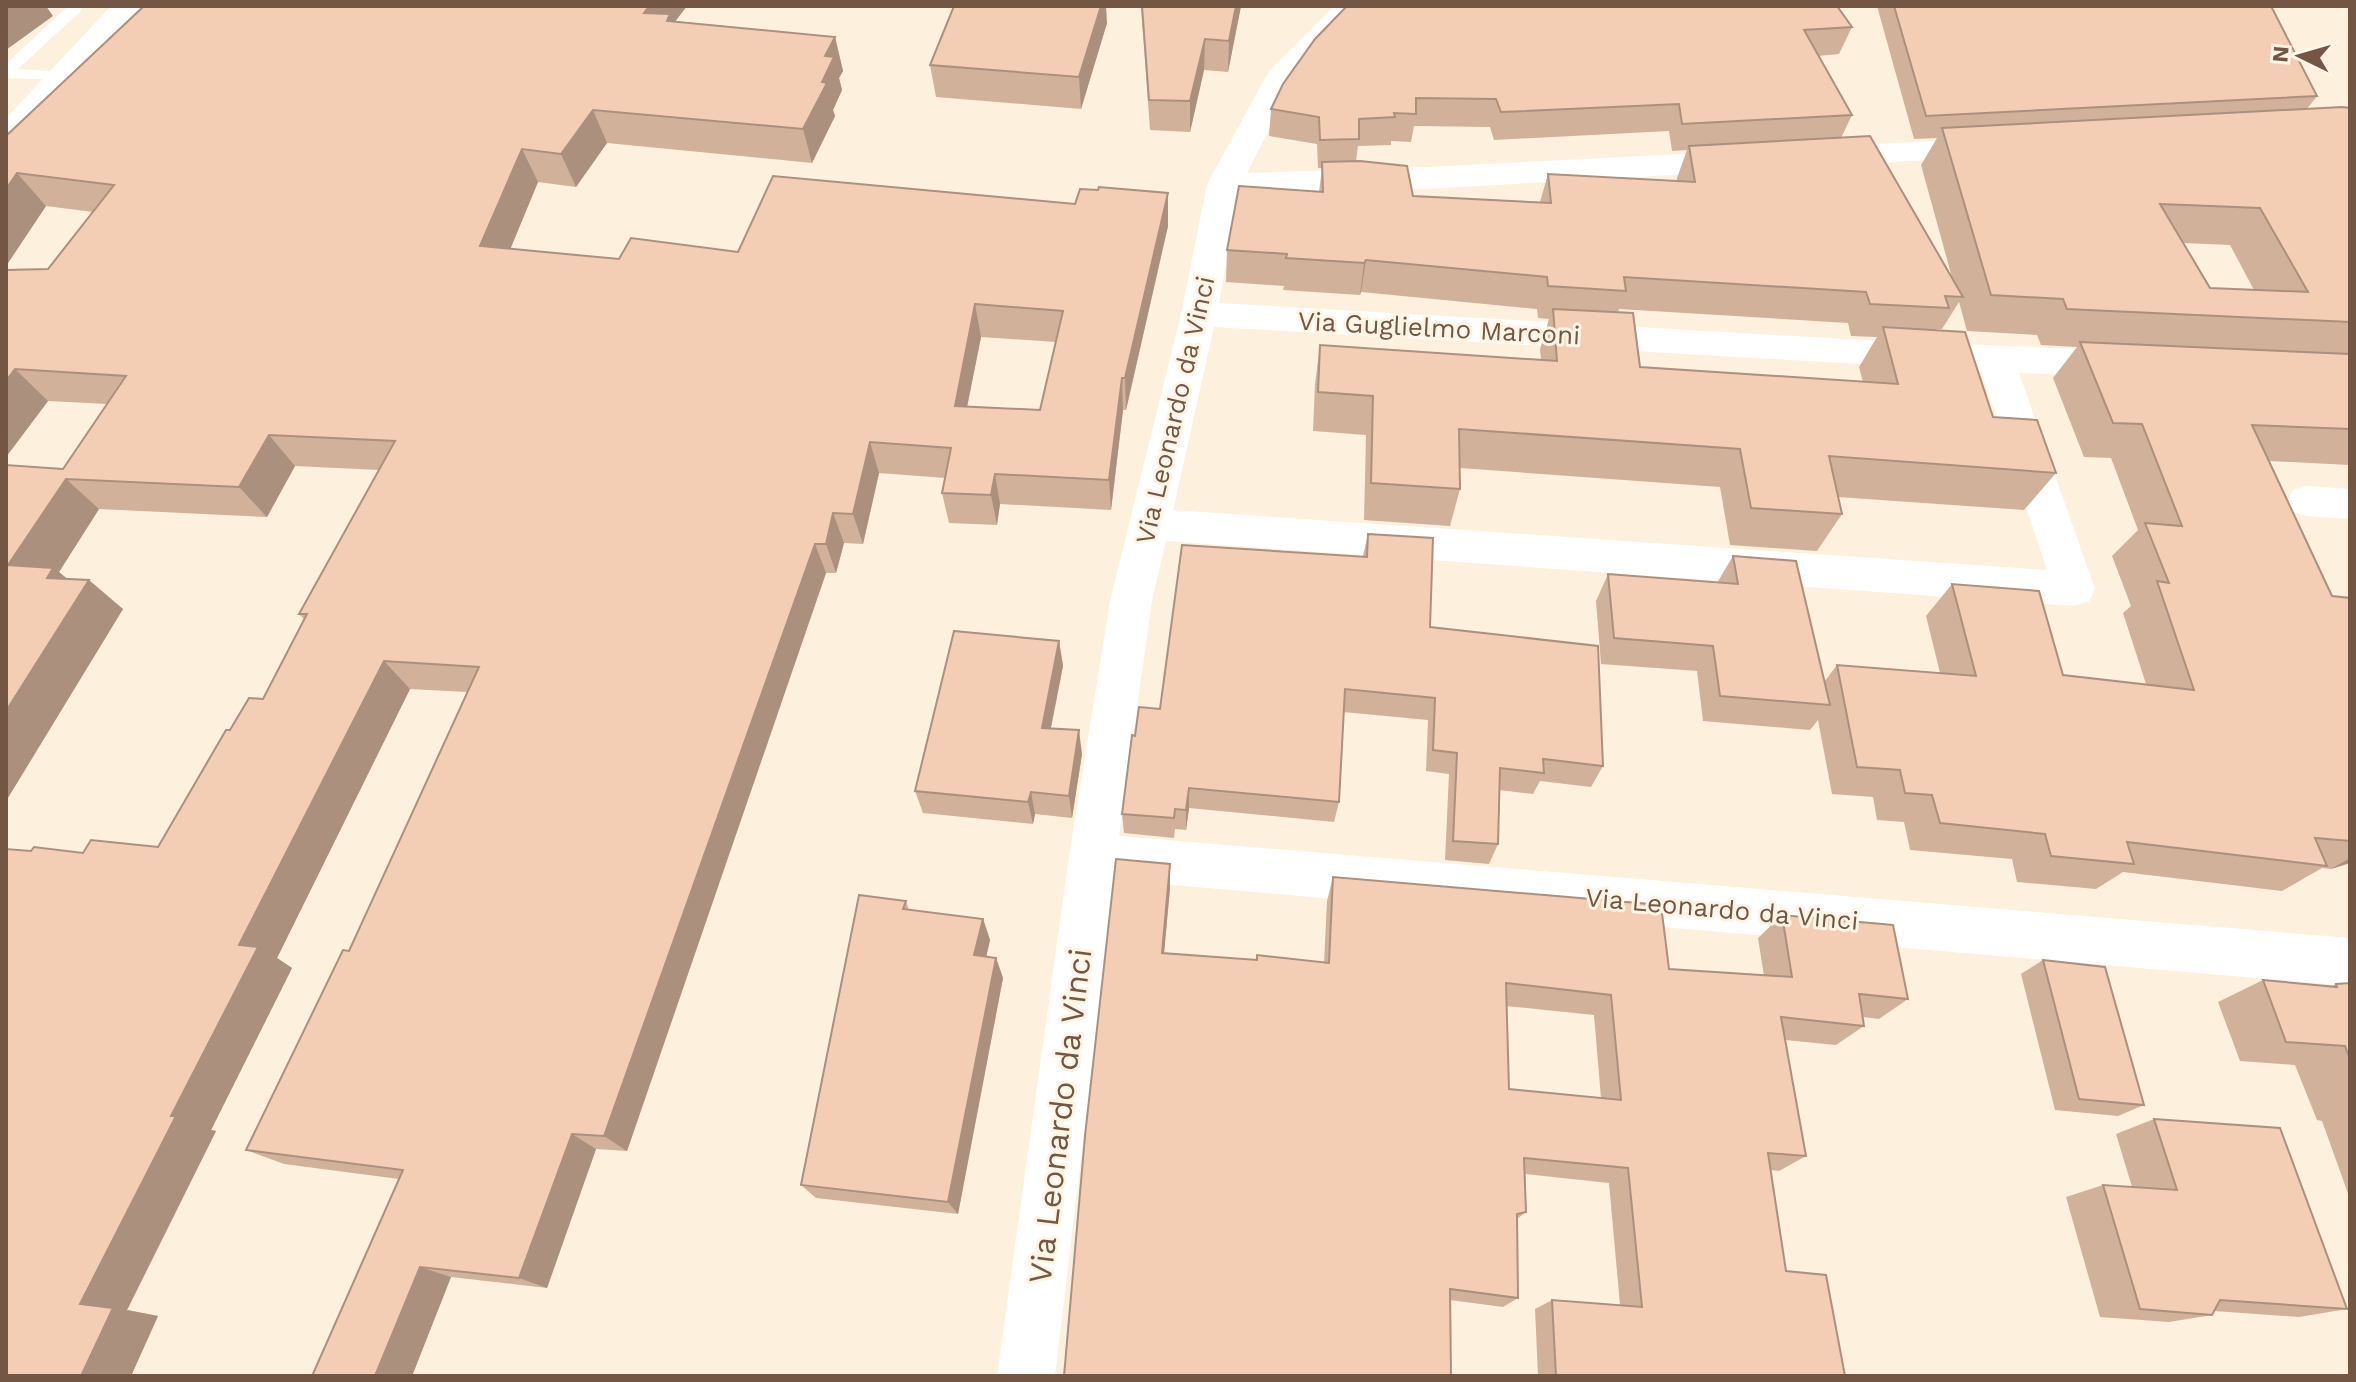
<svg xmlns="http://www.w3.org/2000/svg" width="2356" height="1382" font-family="'Work Sans',sans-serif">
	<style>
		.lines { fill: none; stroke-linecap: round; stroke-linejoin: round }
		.service { fill: #fff; fill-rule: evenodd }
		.minor { fill: #fff; fill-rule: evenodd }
		.tertiary { fill: #fff; fill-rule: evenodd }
		.wall { fill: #d2b19b; fill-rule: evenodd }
		.shaded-wall { fill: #ab907e }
		.building { fill: #f4ceb4; stroke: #ab907e; stroke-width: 2; fill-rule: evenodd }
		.labels { text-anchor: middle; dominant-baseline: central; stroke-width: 6; stroke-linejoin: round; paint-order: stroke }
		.street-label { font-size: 26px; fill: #745645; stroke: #fff5e5 }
		.near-street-label { font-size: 32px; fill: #745645; stroke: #fff5e5 }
	</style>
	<rect width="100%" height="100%" fill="#fdf1de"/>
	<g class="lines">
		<path class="service" d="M68,6H82V10L18,69L61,72L69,77L66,80L6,78V64Z"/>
		<g class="minor">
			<path d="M1334,6H1366L1293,82L1247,173L1427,167L1741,151L1753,154L1757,161L1753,168L1741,171L1427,189L1239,194L1219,303L1846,339L2124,351L2137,355L2143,364L2137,373L2124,377L2019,373L2095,589L2089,601L2074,606L1166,541L1152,601L1119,836L2350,938V986L1114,880L1055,1376H997L1069,856L1110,601L1181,314L1207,184L1269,71ZM1214,327L1981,371L2047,570L1173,510Z"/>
			<path d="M1988,138L1999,141L2004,148L1999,155L1821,167L1809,164L1805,157L1809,150L1821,147Z"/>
			<path d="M2307,486L2350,489V519L2307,516L2293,512L2287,501L2293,490Z"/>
		</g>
		<path class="tertiary" d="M111,6H142L17,144L6,147V118Z"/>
	</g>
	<g class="wall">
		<path d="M144,6H687L675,21L835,37L843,71L839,78L842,90L833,110L835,116L812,163L607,143L576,187L538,182L510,249L619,259L1168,226L1126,410H1123L1111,510L1000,504L997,525L949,523L942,493L945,478L879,473L863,544L844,543L836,573H826L627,1151L596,1149L547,1288L451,1277L412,1376H312L399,1179L284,1164L246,1150L349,951L467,692L410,689L277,958L292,968L211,1130L216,1131L127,1310L158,1316L131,1376L83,853L158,847L230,730L263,699L304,619L299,614L379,470L295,466L267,517L99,509L59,572L67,579L123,609L6,801L63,469L107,404L48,401L6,457V270L48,269L93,212L46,206L6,266V136ZM981,337L1056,342L1040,410L967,407Z"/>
		<path d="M1141,6H1241L1228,72L1204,70L1190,132L1150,130Z"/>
		<path d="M1347,6L1852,27L1839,54L1818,56L1852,115L1841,138L1953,281L1921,165L1937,138L1914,139L1877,6H2271L2317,96L2307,109L2350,108V465L2269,461L2332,596L2350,598V863L2331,869L2322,868L2282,891L2123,872L2096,889L2017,882L2012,859L1910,850L1904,822L1877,820L1873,797L1832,794L1818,720L1810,730L1703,721L1697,671L1601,664L1596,601L1608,574L1717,583L1733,556L1824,682L1837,665L1940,673L1926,616L1952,584L2063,675L2146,684L2123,613L2131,606L2112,556L2138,530L2111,458L2084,457L2053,378L2077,347L2041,345L2037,335L1967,331L1959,302L1942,329H1936L1935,330L1993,417L2056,473L2024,510L1838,497L1842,514L1817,551L1730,545L1720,487L1460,468V489L1450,526L1364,520L1366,435L1313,431L1315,384L1320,345L1541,360L1540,349L1549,319L1538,318L1537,309L1361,292L1360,295L1283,290L1284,286L1226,282L1227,250L1319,192L1322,168H1318L1317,144L1269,136L1271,109ZM1414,126L1490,127L1494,140L1669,131L1672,151L1687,150L1677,178V181L1548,174L1540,202L1413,196L1356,161L1358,146L1391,145V141L1411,142ZM2183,243L2230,245L2254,290L2210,288ZM1619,309L1848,323L1851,336L1877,337L1859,367L1863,382L1640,367L1618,312Z"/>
		<path d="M1107,23L1081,109L936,97L930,65Z"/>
		<path d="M1368,534L1430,627L1603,766L1591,787L1540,781L1533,794L1499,790L1498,844L1489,864L1445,860L1449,774L1426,771L1428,720L1343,712L1339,802L1334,822L1189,808L1186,830L1175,829L1174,838L1124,833L1122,814L1135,736L1160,709L1363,556Z"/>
		<path d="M1059,641L1063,666L1051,728L1082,754L1072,818L1035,814L1033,824L923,813L915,791Z"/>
		<path d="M1333,877L1669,969L1764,976L1758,938L1782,915L1908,999L1879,1019L1863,1017L1864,1026L1836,1045L1785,1040L1806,1156L1779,1171L1771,1170L1786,1271L1845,1376H1538L1535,1309L1552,1300L1620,1305L1609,1183L1525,1174L1526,1212L1517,1219L1518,1298L1503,1307L1450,1300L1064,1376L1170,888L1164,953L1257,960L1324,963L1327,901ZM1506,1006L1594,1015L1601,1098L1509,1089Z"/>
		<path d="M906,901L909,910L983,919L990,940L986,956L996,958L1003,978L958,1214L816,1198L801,1185Z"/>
		<path d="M2043,960L2144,1105L2118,1116L2055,1110L2021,974Z"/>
		<path d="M2263,980L2330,987L2336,984L2350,983V1199L2322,1121L2317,1120L2295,1065L2240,1061L2218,1002Z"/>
		<path d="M2154,1119L2347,1309L2299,1317L2214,1311L2212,1315L2169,1322L2100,1317L2066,1197L2103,1185L2132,1187L2116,1134Z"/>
	</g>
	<g class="shaded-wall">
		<path d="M6,6H46L53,16L6,50Z"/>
		<path d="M649,6H687L674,23L644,13Z"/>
		<path d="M1101,6H1106L1107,23L1081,109L1079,77Z"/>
		<path d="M1236,6H1241L1228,72L1229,41Z"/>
		<path d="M835,37L843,71L839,78L842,90L833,110L835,116L812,163L803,129L822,82L825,56Z"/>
		<path d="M1205,39L1204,70L1190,132V101Z"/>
		<path d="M593,110L607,143L576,187L561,154Z"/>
		<path d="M522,149L538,182L498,279L480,246Z"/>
		<path d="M17,173L46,206L6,266V189Z"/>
		<path d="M1168,193V226L1126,410L1125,378Z"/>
		<path d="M1366,260L1361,292L1360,295L1364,263Z"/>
		<path d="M975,304L981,337L961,437L955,406Z"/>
		<path d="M15,369L48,401L6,457V381Z"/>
		<path d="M1122,378L1123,410L1111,510L1109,480Z"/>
		<path d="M269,435L295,466L267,517L239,487Z"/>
		<path d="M870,442L879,473L863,544L853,514Z"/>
		<path d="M995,474L1000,504L997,525L991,495Z"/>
		<path d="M66,479L99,509L59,572L82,591L89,580L123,609L6,801L8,565Z"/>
		<path d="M833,513L844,543L836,573L826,544Z"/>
		<path d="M815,544L826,573L627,1151L604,1136Z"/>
		<path d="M1059,641L1063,666L1046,752L1042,728Z"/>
		<path d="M384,661L410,689L277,958L292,968L211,1130L216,1131L127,1310L158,1316L131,1376H101L82,1374L80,1304L171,1116L239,945Z"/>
		<path d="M1079,730L1082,754L1072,818L1069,796Z"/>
		<path d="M1189,788V808L1186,830V810Z"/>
		<path d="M1031,792L1035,814L1033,824L1028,802Z"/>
		<path d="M2350,858V863L2331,869Z"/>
		<path d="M1170,864V888L1162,975V953Z"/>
		<path d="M983,919L990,940L982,975L974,955Z"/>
		<path d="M996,958L1003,978L958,1214L948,1202Z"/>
		<path d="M572,1134L596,1149L547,1288L519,1278Z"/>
		<path d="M420,1267L451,1277L412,1376H375Z"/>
	</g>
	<g class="building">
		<path d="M144,6H649L644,13L670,14L667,21L835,37L825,56L834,57L822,82L827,83L803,129L593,110L561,154L522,149L480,246L619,259L631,238L738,252L773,176L1075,204L1080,189L1098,190L1099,187L1168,193L1125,378H1122L1109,480L995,474L991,495L942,493L951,448L870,442L853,514L833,513L826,544H815L604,1136L572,1134L519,1278L420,1267L375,1376H312L403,1170L246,1150L343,950L349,951L479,667L384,661L239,945L258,947L171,1116H176L80,1304L113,1308L82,1374L104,1376H6V849L31,851L34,847L83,853L91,840L158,847L226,730H230L249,698L263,699L307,614H299L395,441L269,435L239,487L66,479L8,565L53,568L47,578L89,580L6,711V465L63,469L126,376L15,369L6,381V270L48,269L114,185L17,173L6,189V136ZM975,304L1063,311L1040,410L955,406Z"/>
		<path d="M954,6H1101L1079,77L930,65Z"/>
		<path d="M1142,6H1236L1229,41L1205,39L1190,101L1149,100Z"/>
		<path d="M1347,6H1837L1852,27L1804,30L1852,115L1682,124L1679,104L1501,112L1496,99L1416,98V114L1394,113L1395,117L1359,119V139L1320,140L1319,117L1271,109L1283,84L1315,39Z"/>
		<path d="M1894,6H2271L2317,96L1926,116Z"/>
		<path d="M2342,107L2350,108V322L2067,309L2063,299L1991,295L1942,128ZM2160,204L2260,208L2308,292L2210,288Z"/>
		<path d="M1870,136L1963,297L1945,296L1949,308L1870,304L1866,292L1624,277L1626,291L1548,286L1547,277L1366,260L1364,263L1286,258L1287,254L1227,250L1239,186L1323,192L1322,162L1360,161L1407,166L1413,196L1551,203L1548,174L1695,182L1689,146Z"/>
		<path d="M1553,309L1633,313L1640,367L1898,384L1883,327L1965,332L1993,417L2037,420L2056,473L1829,456L1842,514L1751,508L1740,449L1459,429L1460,489L1371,483L1373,396L1318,392L1320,345L1557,361Z"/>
		<path d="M2080,342L2350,354V429L2252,425L2332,596L2350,598V841L2315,838L2327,866L2127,842L2134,864L2051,856L2045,834L1940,823L1932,795L1905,793L1900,770L1857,767L1837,665L1976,676L1952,584L2039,591L2063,675L2194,690L2157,581L2169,583L2145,523L2182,526L2142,424L2113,423Z"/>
		<path d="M1368,534L1433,538L1430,627L1598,646L1603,766L1543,759L1544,773L1500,768L1498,844L1453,841L1457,753L1433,750L1435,698L1345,689L1339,802L1189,788L1186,810L1175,809L1174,818L1122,814L1132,735L1135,736L1139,707L1160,709L1182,545L1367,557Z"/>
		<path d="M1733,556L1796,561L1830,705L1720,696L1713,646L1614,638L1608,574L1738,584Z"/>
		<path d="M954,631L1059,641L1042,728L1079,730L1069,796L1031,792L1028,802L915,791Z"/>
		<path d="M1116,859L1170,864L1162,953L1257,960V955L1329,963L1333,877L1661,905L1669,969L1792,977L1782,915L1893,925L1908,999L1859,994L1864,1026L1781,1017L1806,1156L1768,1153L1786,1271L1826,1275L1845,1376H1556L1552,1300L1642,1307L1628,1168L1524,1158L1526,1212L1517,1214L1518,1298L1450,1289L1451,1376H1064L1085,1136ZM1506,983L1611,995L1621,1100L1509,1089Z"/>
		<path d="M859,895L906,901L903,909L983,919L974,955L996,958L948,1202L801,1185Z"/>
		<path d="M2043,960L2105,967L2144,1105L2079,1099Z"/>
		<path d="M2263,980L2337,987L2336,984L2350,983V1059L2345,1046L2286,1042Z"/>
		<path d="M2154,1119L2280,1128L2347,1309L2220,1300L2212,1315L2140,1309L2103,1185L2177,1190Z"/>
	</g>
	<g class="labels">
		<g class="street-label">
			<text transform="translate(1439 328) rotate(3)">Via Guglielmo Marconi</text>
			<text transform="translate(1175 410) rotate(-77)">Via Leonardo da Vinci</text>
			<text transform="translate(1722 909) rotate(5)">Via Leonardo da Vinci</text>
		</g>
		<g class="near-street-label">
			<text transform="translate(1060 1116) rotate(-83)">Via Leonardo da Vinci</text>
		</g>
	</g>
	<rect width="2356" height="1382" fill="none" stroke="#745645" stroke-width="16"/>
	<g transform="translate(2300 56) rotate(275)" stroke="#fff5e5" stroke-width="6" paint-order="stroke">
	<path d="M0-6L14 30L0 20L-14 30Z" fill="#745645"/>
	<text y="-12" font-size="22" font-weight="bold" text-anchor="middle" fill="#745645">N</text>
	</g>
</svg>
